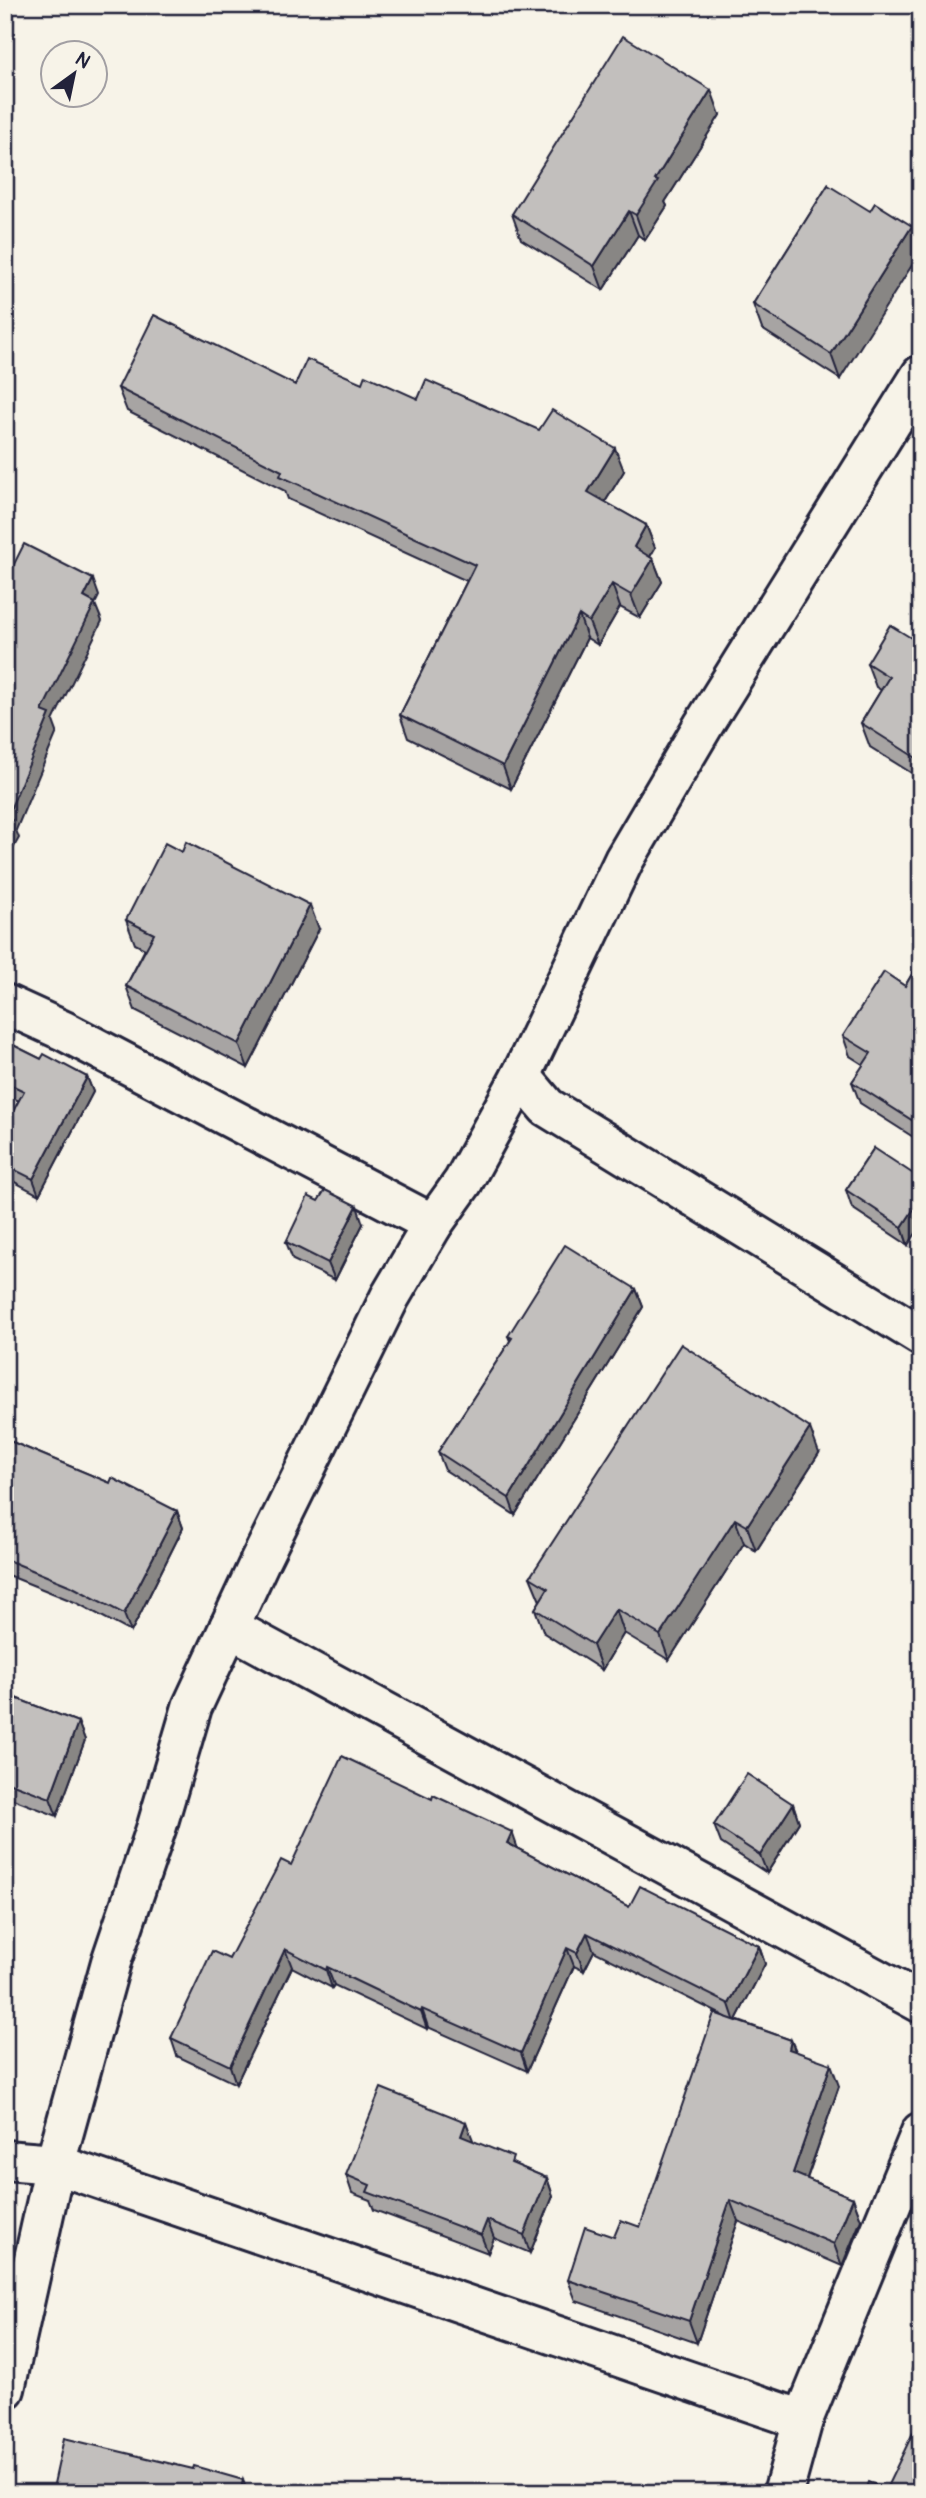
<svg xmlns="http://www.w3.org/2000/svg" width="926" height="2498" font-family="Pangolin,sans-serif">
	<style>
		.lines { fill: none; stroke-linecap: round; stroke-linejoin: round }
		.minor-casing { stroke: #22223b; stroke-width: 44 }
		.minor { stroke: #f7f3e8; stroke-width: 38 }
		.wall { fill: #a7a4a3; stroke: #22223b; stroke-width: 2 }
		.shaded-wall { fill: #888684; stroke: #22223b; stroke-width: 2 }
		.building { fill: #c2bfbd; stroke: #22223b; stroke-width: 2 }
	</style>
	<rect width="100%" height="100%" fill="#f7f3e8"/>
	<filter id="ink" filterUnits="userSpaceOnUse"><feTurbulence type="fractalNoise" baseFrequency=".0143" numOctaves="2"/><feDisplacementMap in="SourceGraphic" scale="14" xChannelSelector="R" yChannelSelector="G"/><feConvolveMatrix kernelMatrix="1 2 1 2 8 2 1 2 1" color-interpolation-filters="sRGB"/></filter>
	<g filter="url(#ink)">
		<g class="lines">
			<defs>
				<g id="minor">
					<path d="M5,1004L64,1031L433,1224"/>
					<path d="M521,1076L547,1107L921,1336"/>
					<path d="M229,1627L921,2003"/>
					<path d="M5,2160L55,2164L803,2420"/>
					<path d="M5,2389L55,2164L111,1962L157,1826L192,1707L260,1561L390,1297L433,1224L463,1182L521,1076L624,860L704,724L921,375"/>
					<path d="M783,2493L803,2420L921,2132"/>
				</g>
			</defs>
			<use href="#minor" class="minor-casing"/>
			<use href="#minor" class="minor"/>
		</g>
		<g class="wall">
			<path d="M720,115L665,202L667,206L645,240L638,235L603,290L521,239L512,214Z"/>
			<path d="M828,185L840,379L762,329L753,304Z"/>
			<path d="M362,383L418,399L624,471L605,502L646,525L655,548L650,557L653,559L662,582L640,618L620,607L598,645L587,638L511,789L408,738L400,715L467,581L288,499L285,491L127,411L118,388L295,385Z"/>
			<path d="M921,644V779L870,747L861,723L881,690L876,687L867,663Z"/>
			<path d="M126,920L319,929L248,1068L135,1010L126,986L145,949L135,944Z"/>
			<path d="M921,959V1142L860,1103L852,1082L864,1065L850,1056L843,1036L905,986Z"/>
			<path d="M5,1041L41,1059L87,1077L93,1092L39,1195L5,1177V1126L19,1101L5,1094Z"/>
			<path d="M874,1148L908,1245L852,1208L846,1190Z"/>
			<path d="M363,1224L335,1280L293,1260L286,1242Z"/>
			<path d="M636,1289L643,1307L515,1515L445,1470L438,1452L510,1341L508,1336Z"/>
			<path d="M5,1439L177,1511L183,1528L131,1632L77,1603L5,1574Z"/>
			<path d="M819,1453L756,1551L744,1543L669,1660L624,1633L602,1670L544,1633L535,1609L540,1601L530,1577Z"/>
			<path d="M5,1694L78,1722L85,1740L57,1816L5,1796Z"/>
			<path d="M793,1804L799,1822L767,1873L721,1843L714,1825Z"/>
			<path d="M518,1849L629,1907L759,1946L765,1964L736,2020L791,2040L796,2051L839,2086L807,2179L853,2198L861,2220L842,2266L738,2221L697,2343L576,2301L568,2280L614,2237L640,2227L726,2017L594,1951L584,1971L574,1966L527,2071L428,2027L427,2029L334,1985L332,1988L292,1967L236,2084L177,2056L171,2038L229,1959L291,1865Z"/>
			<path d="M466,2122L472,2141L516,2165L547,2178L553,2196L530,2253L494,2238L488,2253L374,2210L370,2200L352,2193L346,2175Z"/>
			<path d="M921,2350V2393L912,2369Z"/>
		</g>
		<g class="shaded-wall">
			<path d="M711,90L720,115L665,202L667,206L645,240L636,215L655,180Z"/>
			<path d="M629,211L638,235L603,290L594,266Z"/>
			<path d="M912,226L921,251L840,379L831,354Z"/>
			<path d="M615,448L624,471L597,515L588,492Z"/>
			<path d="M646,525L655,548L642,570L634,547Z"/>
			<path d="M653,559L662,582L640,618L631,595Z"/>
			<path d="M93,579L99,596L95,604L102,621L53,721L57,732L16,830L19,838L5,863V833L7,817L42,711L84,597Z"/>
			<path d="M612,584L620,607L598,645L589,622Z"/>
			<path d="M579,615L587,638L511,789L503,766Z"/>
			<path d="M310,905L319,929L248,1068L239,1044Z"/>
			<path d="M87,1077L93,1092L39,1195L33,1179Z"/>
			<path d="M921,1119V1132L918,1124Z"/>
			<path d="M921,1198V1226L908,1245L902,1227Z"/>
			<path d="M357,1206L363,1224L335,1280L328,1263Z"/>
			<path d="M636,1289L643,1307L515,1515L509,1498Z"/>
			<path d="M810,1428L819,1453L756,1551L747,1526Z"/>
			<path d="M177,1511L183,1528L131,1632L124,1614Z"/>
			<path d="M735,1519L744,1543L669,1660L660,1635Z"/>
			<path d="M616,1609L624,1633L602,1670L593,1645Z"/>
			<path d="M78,1722L85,1740L57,1816L50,1798Z"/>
			<path d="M793,1804L799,1822L767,1873L760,1855Z"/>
			<path d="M512,1832L518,1849L507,1843Z"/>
			<path d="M587,1933L594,1951L584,1971L577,1953Z"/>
			<path d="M759,1946L765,1964L735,2022L729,2004Z"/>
			<path d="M567,1948L574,1966L527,2071L521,2053Z"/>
			<path d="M285,1949L292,1967L236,2084L230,2066Z"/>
			<path d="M327,1967L334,1985L332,1988L326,1970Z"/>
			<path d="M422,2009L428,2027L427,2029L421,2012Z"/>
			<path d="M791,2040L799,2062L789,2049Z"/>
			<path d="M831,2064L839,2086L801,2195L793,2173Z"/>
			<path d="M466,2122L473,2140L467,2154L461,2136Z"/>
			<path d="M547,2178L553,2196L530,2253L524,2235Z"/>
			<path d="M853,2198L861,2220L842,2266L834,2244Z"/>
			<path d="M730,2200L738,2221L697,2343L689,2321Z"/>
			<path d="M487,2220L494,2238L488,2253L481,2235Z"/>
			<path d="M243,2480L248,2493H240Z"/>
		</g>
		<g class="building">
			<path d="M623,36L711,90L655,180L658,181L636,215L629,211L594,266L512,214Z"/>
			<path d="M828,185L870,211L875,203L912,226L831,354L753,304Z"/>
			<path d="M154,315L295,385L307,359L362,383L365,375L418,399L426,380L539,430L552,410L615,448L588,492L646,525L634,547L653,559L631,595L612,584L589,622L579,615L503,766L400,715L475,565L280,476L282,471L118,388Z"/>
			<path d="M24,544L93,579L84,597L95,603L42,711L50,714L7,817L12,820L5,833V582Z"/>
			<path d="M890,625L921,644V761L861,723L889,677L867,663Z"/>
			<path d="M186,842L310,905L239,1044L126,986L154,934L126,920L165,843L182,852Z"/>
			<path d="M921,959V1119L918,1124L852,1082L871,1053L843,1036L884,972L905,986Z"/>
			<path d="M5,1041L41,1059L44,1054L87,1077L33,1179L5,1165V1126L24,1091L5,1082Z"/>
			<path d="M874,1148L921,1179V1198L902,1227L846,1190Z"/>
			<path d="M325,1190L357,1206L328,1263L286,1242L308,1196L318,1201Z"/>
			<path d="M565,1245L636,1289L509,1498L438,1452L512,1338L508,1336Z"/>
			<path d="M681,1344L810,1428L747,1526L735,1519L660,1635L616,1609L593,1645L535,1609L548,1588L530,1577Z"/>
			<path d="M5,1439L110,1483L112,1478L177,1511L124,1614L71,1586L5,1559Z"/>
			<path d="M5,1694L78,1722L50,1798L5,1781Z"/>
			<path d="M342,1756L432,1799L433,1795L512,1832L507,1843L629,1907L640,1886L759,1946L729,2004L587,1933L577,1953L567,1948L521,2053L422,2009L421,2012L327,1967L326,1970L285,1949L230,2066L171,2038L212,1951L229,1959L281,1860L291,1865Z"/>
			<path d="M747,1774L793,1804L760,1855L714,1825Z"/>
			<path d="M714,2013L791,2040L789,2049L831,2064L793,2173L853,2198L834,2244L730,2200L689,2321L568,2280L585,2227L614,2237L621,2220L640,2227Z"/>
			<path d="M381,2088L466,2122L461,2136L513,2157L511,2163L547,2178L524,2235L487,2220L481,2235L367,2192L370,2185L346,2175Z"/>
			<path d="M921,2350V2373L912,2369Z"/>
			<path d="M921,2416V2493H864L868,2482L886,2489Z"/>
			<path d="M64,2438L193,2469L194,2466L243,2480L240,2493H52Z"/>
		</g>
	</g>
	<rect width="926" height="2498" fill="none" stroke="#f7f3e8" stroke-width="28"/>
	<rect x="14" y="14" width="898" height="2470" fill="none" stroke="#22223b" stroke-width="2.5" filter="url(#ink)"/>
	<g transform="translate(74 74) rotate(33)"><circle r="33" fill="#f7f3e8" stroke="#a29fa3" stroke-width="2"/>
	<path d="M0-5L12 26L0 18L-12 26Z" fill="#22223b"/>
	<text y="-10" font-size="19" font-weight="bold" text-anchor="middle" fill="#22223b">N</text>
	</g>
</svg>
